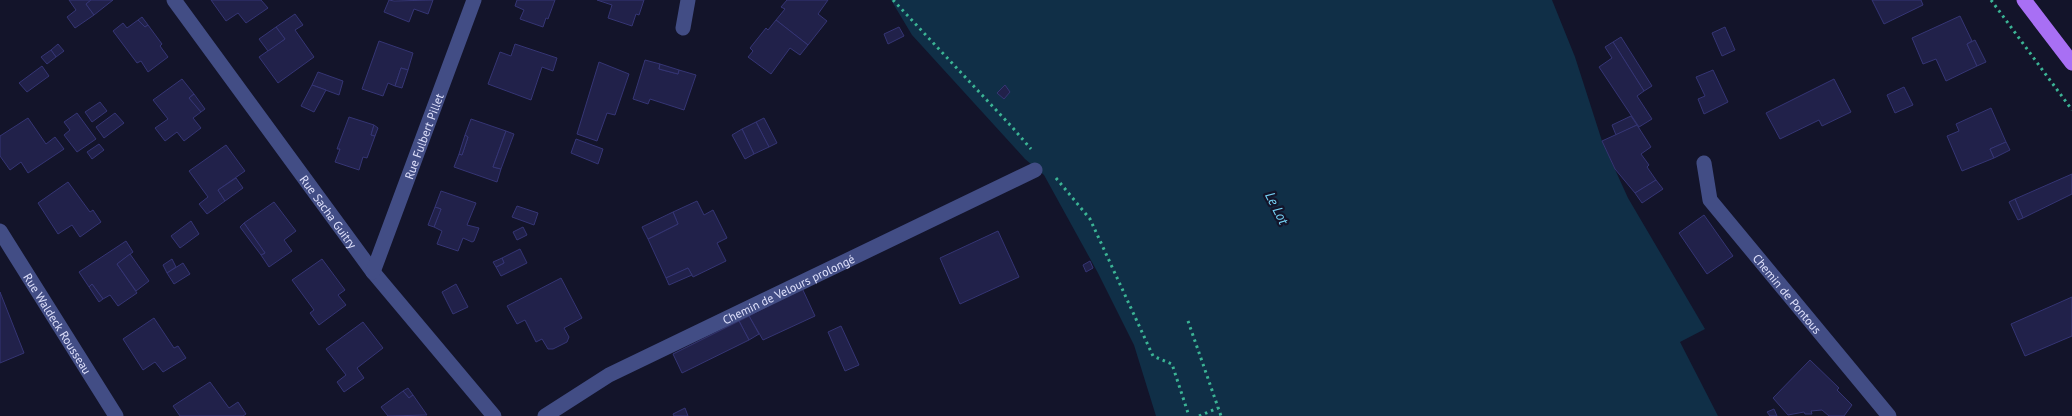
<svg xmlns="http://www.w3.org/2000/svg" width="2072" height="416" font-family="'PT Sans',sans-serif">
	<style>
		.water { fill: #102f47 }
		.building { fill: #21214a; stroke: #353574 }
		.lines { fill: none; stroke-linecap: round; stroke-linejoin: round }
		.path { stroke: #3bb495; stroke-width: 3; stroke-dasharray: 2.5 4; stroke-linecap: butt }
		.minor { stroke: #424d85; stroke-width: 15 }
		.major { stroke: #a86ff4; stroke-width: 15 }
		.labels { text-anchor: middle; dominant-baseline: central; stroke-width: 4.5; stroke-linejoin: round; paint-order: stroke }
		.street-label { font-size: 12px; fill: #dfe1fc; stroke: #13142a }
		.water-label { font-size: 14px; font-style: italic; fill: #75d2f4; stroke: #13142a }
	</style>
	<rect width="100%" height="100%" fill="#13142a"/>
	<path class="water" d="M891,0H1552L1575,57L1602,141L1628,198L1705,329L1680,342L1718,416H1156L1134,345L1098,273L1044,175L1025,159L912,35Z"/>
	<g class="building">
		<path d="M69,0H91L86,4L94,15L75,28L67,17L76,10Z"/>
		<path d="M91,0H113L94,15L86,4Z"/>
		<path d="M211,0H261L268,8L246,23L238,13L226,21Z"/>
		<path d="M389,0L394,1L433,0L428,14L414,9L409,22L384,12Z"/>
		<path d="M517,0H555L548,19L546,18L543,27L520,19L524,10L515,6Z"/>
		<path d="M597,0H644L639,15L636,14L632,26L608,18L612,5Z"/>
		<path d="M787,0H828L818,14L827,21L808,45L776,20L785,9L781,7Z"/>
		<path d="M1872,0H1921L1923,5L1884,24Z"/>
		<path d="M295,14L303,25L295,30L314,57L278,83L259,57L285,39L276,27Z"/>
		<path d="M1960,16L1972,41L1967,44L1977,66L1946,81L1936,59L1923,64L1912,38Z"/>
		<path d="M142,17L148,25L145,27L138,20Z"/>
		<path d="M138,20L145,27L148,25L162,44L160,46L168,57L148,72L141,61L137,63L113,31L123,23L127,28Z"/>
		<path d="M776,20L808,45L800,55L790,48L771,74L748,57L753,51L750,48L766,28L768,30Z"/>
		<path d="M276,27L285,39L268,51L259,39Z"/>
		<path d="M899,27L904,36L888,44L884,34Z"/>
		<path d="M1725,27L1735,50L1722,56L1712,33Z"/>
		<path d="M1621,37L1652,86L1644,91L1613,42Z"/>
		<path d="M1975,40L1986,62L1977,66L1967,44Z"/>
		<path d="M379,41L413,53L408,70L401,68L395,86L388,83L383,96L362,89Z"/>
		<path d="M1613,42L1644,91L1637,96L1652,119L1639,127L1599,67L1612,58L1605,47Z"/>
		<path d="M58,44L64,51L56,57L51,50Z"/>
		<path d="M515,44L557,58L553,71L542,67L531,100L488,84L500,52L511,56Z"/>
		<path d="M51,50L56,57L47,64L41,57Z"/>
		<path d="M645,60L660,64L659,69L678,74L679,70L696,75L684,110L650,99L648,104L633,99Z"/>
		<path d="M599,62L629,74L615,115L607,113L597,141L577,134Z"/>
		<path d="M660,64L679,70L678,74L659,69Z"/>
		<path d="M42,66L49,76L27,92L19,83Z"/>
		<path d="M401,68L408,70L402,88L395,86Z"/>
		<path d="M1713,70L1728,102L1704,114L1698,99L1705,96L1696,77Z"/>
		<path d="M318,72L343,81L339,95L312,85Z"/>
		<path d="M182,79L194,94L189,98L201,112L193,118L201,128L184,141L177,132L165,141L155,128L168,119L153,100Z"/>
		<path d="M1834,79L1851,112L1822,126L1819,120L1780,139L1766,113Z"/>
		<path d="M312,85L326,90L314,112L301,106Z"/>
		<path d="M1005,85L1010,92L1004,99L997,93Z"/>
		<path d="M1904,87L1913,105L1895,113L1887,95Z"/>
		<path d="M194,94L205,109L201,112L189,98Z"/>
		<path d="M100,102L107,111L92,122L85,112Z"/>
		<path d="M1991,108L2006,142L1990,149L1994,158L1962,171L1947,136L1959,131L1956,124Z"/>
		<path d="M77,113L96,139L77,152L64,135L70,130L64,122Z"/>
		<path d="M115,113L124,123L104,138L96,127Z"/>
		<path d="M1631,116L1637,125L1616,135L1612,125Z"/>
		<path d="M349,117L374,125L371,135L375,136L367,158L363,157L359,170L335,162L340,149H337Z"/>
		<path d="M28,118L46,144L55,137L64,149L28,173L21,162L10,170L0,156V136Z"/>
		<path d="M764,118L777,143L769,147L756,122Z"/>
		<path d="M471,119L506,131L493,167L501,169L497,182L454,167L459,154L462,155L468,137L465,135Z"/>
		<path d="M756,122L769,147L754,154L742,129Z"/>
		<path d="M374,125L378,128L375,136L371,135Z"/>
		<path d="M1637,125L1651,147L1641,154L1649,165L1647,167L1656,180L1635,193L1615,169L1602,141Z"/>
		<path d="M742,129L754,154L745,159L732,135Z"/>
		<path d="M506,131L514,134L501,169L493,167Z"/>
		<path d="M465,135L468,137L462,155L459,154Z"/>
		<path d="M576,139L603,149L598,164L571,153Z"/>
		<path d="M2006,142L2010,150L1994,158L1990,149Z"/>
		<path d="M99,144L104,150L92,159L87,152Z"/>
		<path d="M226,145L245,171L218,190L225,201L207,214L199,204L208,197L189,171Z"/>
		<path d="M2072,174V194L2023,218L2015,199Z"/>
		<path d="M236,178L243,188L225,201L218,190Z"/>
		<path d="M1656,180L1663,189L1642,203L1635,193Z"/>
		<path d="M68,182L90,212L93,210L101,222L80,237L72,225L58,234L38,203Z"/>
		<path d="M441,191L476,203L467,225L479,228L474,241L472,242L463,238L458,251L437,244L442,231L434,227L441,209L435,207Z"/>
		<path d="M2015,199L2023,218L2018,220L2009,202Z"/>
		<path d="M697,201L704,215L713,210L727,238L717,243L726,261L693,277L688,268L666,278L648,239L678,224L673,212Z"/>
		<path d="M274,202L296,231L284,240L292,251L269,267L261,255L265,253L244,223Z"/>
		<path d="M517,206L538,213L534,225L512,217Z"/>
		<path d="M435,207L441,209L434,227L428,225Z"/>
		<path d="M673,212L678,224L648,239L642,227Z"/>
		<path d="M1704,215L1733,256L1707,274L1679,233Z"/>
		<path d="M191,221L199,234L180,248L171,236Z"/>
		<path d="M244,223L265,253L261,255L240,227Z"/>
		<path d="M523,227L527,235L517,240L513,232Z"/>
		<path d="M998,231L1019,277L960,304L940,258Z"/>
		<path d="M126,241L133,252L117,264L137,293L118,306L110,295L103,299L92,284L89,287L79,272Z"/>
		<path d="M520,249L527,263L501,276L496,267L504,263L502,258Z"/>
		<path d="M130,254L149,281L136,291L117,264Z"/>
		<path d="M502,258L504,263L496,267L493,262Z"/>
		<path d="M172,259L176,267L167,273L163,265Z"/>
		<path d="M322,259L345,290L338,295L346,305L319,325L310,313L314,310L292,280Z"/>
		<path d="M1090,261L1093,268L1086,272L1083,265Z"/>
		<path d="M183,263L190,274L174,284L167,273Z"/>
		<path d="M688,268L692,275L669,285L666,278Z"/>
		<path d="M561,278L582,318L564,328L569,337L567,342L553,349H548L542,339L536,342L525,320L517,324L507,306Z"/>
		<path d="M92,284L103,299L99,302L89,287Z"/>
		<path d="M456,284L468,307L453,314L442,292Z"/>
		<path d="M802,288L815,316L763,340L749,316Z"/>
		<path d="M0,292L24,353L0,363Z"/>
		<path d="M2072,297V336L2025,356L2011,324Z"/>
		<path d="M749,316L759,334L749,340L739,321Z"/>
		<path d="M154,318L174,348L178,346L186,358L163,372L155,362L143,370L123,339Z"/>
		<path d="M739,321L749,340L682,373L673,354Z"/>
		<path d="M363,322L383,348L357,368L364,378L344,392L337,382L346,375L326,349Z"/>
		<path d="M841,326L859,365L845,371L828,332Z"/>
		<path d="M1810,360L1839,388L1837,390L1852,405L1844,416H1829L1822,410L1811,411L1812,414H1805L1804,412L1788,415L1773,398Z"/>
		<path d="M210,382L229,408L238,402L246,414L243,416H180L173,406Z"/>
		<path d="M408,388L413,395L409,398L403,391Z"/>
		<path d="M403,391L409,398L413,395L427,415L388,416L381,407Z"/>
		<path d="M685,408L688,416H674L673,414Z"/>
		<path d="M1774,409L1777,416H1770L1767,412Z"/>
	</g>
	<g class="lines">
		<g class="path">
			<path d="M893,0L1012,127L1031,149"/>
			<path d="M1991,0L2072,110"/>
			<path d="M1056,178L1090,219L1153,356L1172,364L1189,416"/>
			<path d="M1188,321L1221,416"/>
			<path d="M1199,416L1218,408"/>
		</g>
		<g class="minor">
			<path id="s1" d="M174,0L373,272L494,416"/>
			<path d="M683,28L688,0"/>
			<path id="s2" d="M1704,163L1710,200L1889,416"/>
			<path id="s3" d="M0,231L116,416"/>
			<path id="s4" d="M373,272L474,0"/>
			<path id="s5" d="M545,416L609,375L1035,170"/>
		</g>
		<path class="major" d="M2024,0L2072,63"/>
	</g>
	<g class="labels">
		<g class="street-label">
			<text stroke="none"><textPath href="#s4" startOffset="145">Rue Fulbert Pillet</textPath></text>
			<text stroke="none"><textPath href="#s1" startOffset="262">Rue Sacha Guitry</textPath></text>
			<text stroke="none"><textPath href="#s5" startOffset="275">Chemin de Velours prolongé</textPath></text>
			<text stroke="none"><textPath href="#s2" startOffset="159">Chemin de Pontous</textPath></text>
			<text stroke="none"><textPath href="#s3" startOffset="109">Rue Waldeck Rousseau</textPath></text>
		</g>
		<g class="water-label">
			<text transform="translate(1277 208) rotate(63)">Le Lot</text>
		</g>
	</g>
</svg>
